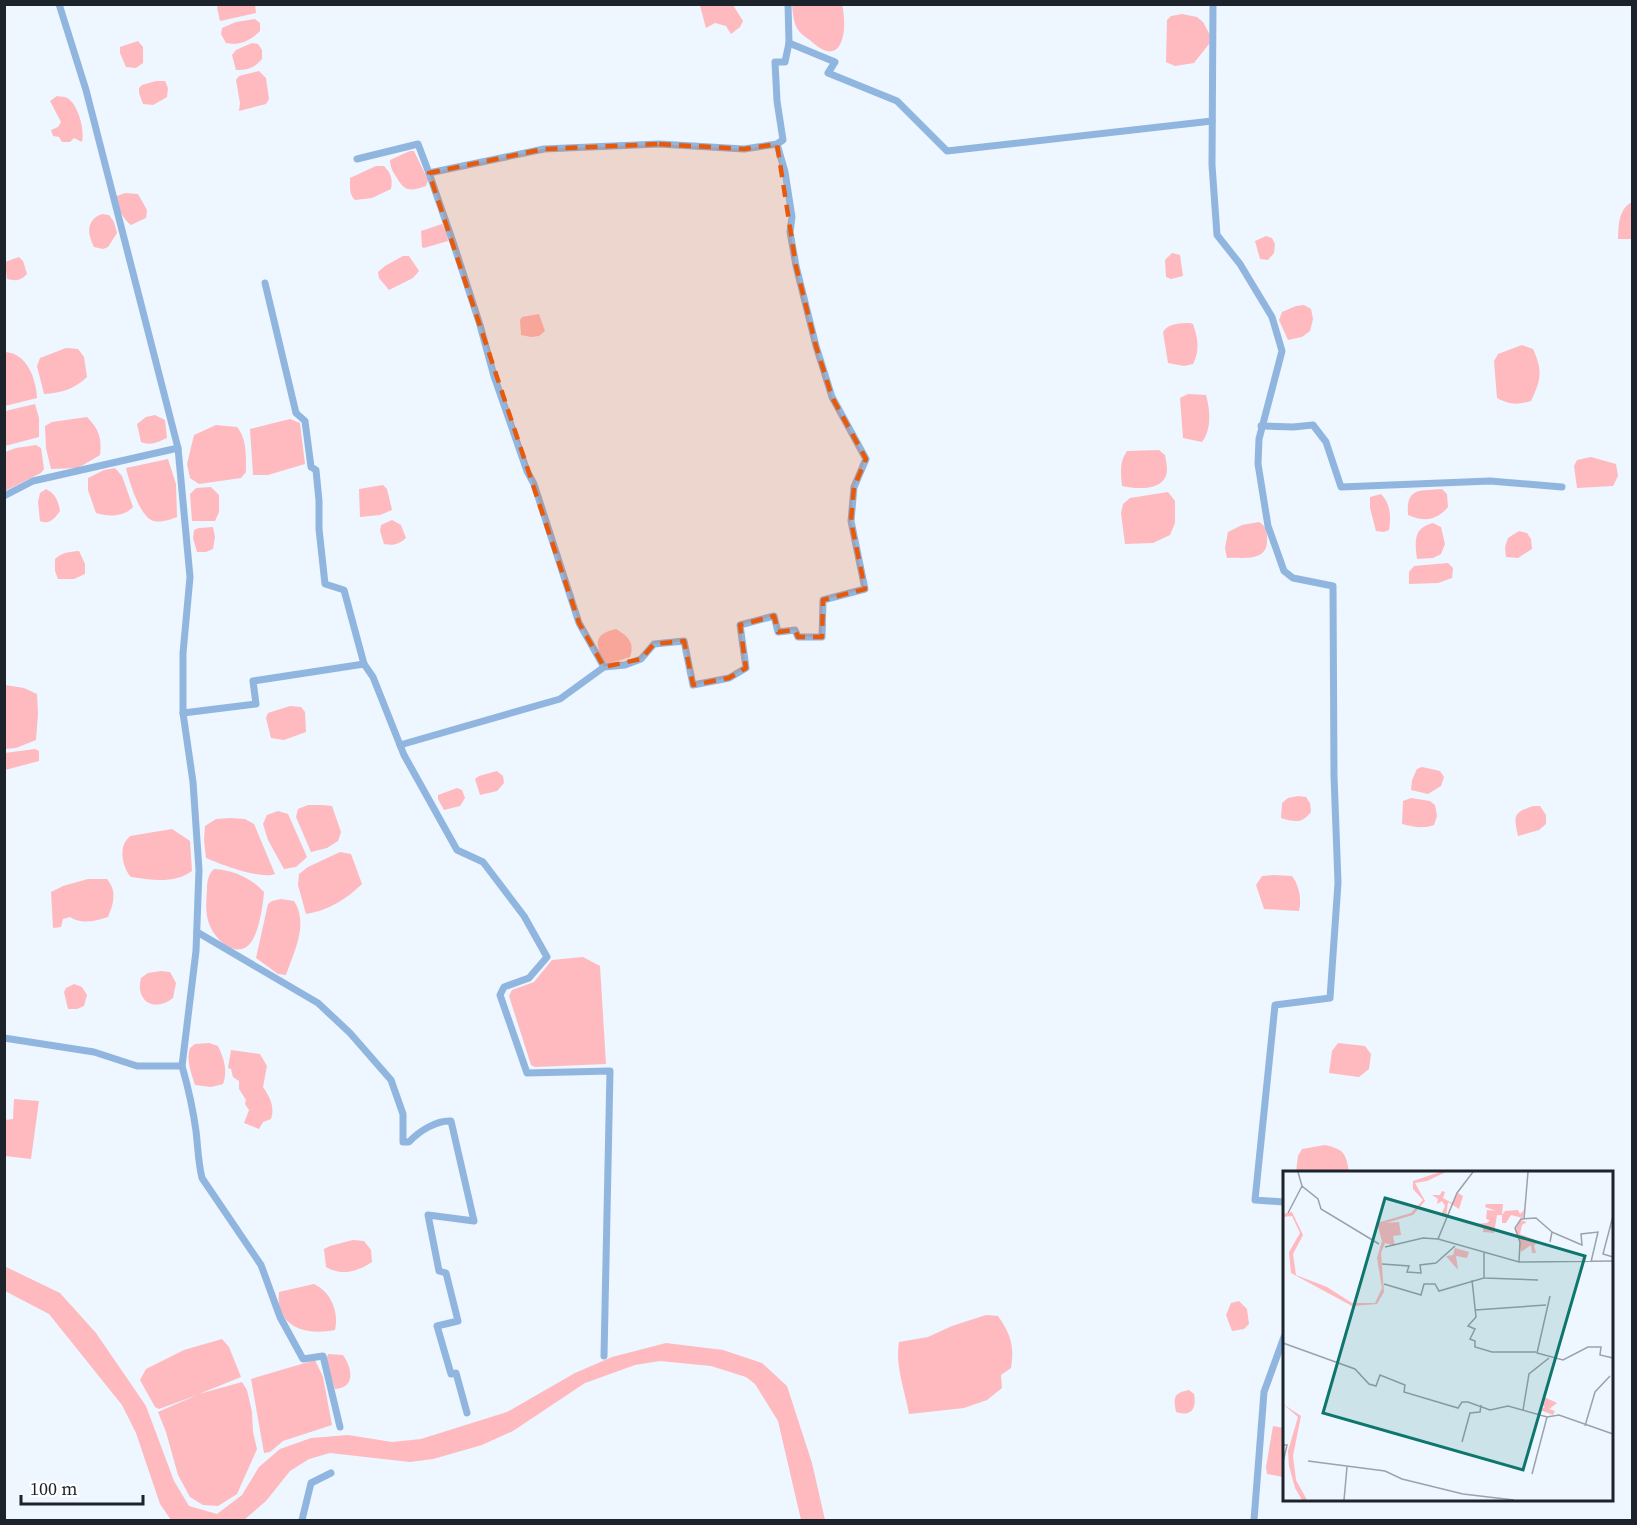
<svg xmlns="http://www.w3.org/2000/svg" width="1637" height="1525" font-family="'Source Serif 4',serif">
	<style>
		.water { fill: #febabf }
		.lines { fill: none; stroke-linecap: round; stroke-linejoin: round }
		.minor { stroke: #90b6df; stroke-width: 7 }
		.marked { fill: #e8590c; fill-opacity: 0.2; stroke: #e8590c; stroke-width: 4.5; stroke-dasharray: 12 8; stroke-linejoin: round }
		.inset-road { fill: none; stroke: #9aa2aa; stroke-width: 1.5 }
		.view { fill: #0f766e; fill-opacity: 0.15; stroke: #0f766e; stroke-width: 3 }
		.inset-edge { fill: none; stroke: #1c232b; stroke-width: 3 }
	</style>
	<rect width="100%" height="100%" fill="#eef6ff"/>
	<g class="water">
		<path d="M221,4L255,5L256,13L220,21L217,7Z"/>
		<path d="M701,5H733L743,21L740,27L731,34L726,26L715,23L706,28L700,6Z"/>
		<path d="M792,5H842C848,29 843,71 811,41C806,37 800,34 797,28C793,21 793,12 792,5Z"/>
		<path d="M1182,14L1197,17L1203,22L1210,35L1209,44L1194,63L1175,66L1166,62L1167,20L1171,16Z"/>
		<path d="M255,19L260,23V31C251,40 239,46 226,43L221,34L222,28L236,22Z"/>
		<path d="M138,41L143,47V63L136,68L126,67L120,53V47Z"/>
		<path d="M252,43L258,44L262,50V59C254,68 248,70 236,70L232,55L236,50Z"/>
		<path d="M259,71L266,78L269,99L266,104L239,111L240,103L236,80L239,76Z"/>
		<path d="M156,81H165L168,88L167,97L153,105L143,104L139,93V88L142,85Z"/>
		<path d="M57,96C60,97 64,96 67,98C78,103 85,131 82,142L74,138L70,142H62L59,137L53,136L51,130L58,127L61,122L50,101Z"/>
		<path d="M410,151H414L428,180L426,186C410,191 405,192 397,178C393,172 390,167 390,160Z"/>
		<path d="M376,166H384C391,173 393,180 391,189L372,198L355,200C349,195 350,186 350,178Z"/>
		<path d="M125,193L138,194L147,210L146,218L131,225C123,219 116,207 117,196Z"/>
		<path d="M1632,202V239H1618C1619,224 1618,210 1632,202Z"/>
		<path d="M102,214L109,215L114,222L117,233L108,247L103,249L94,247C87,233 86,220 102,214Z"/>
		<path d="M442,224L447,232L448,241L424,248L422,247L421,231Z"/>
		<path d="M1266,236L1272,238L1275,244L1274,253L1268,260L1260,259L1255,241Z"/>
		<path d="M1172,253L1180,255L1183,276L1171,279L1166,277L1165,260Z"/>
		<path d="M403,256H409L419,271L413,278L389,290L379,278L378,272L385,266Z"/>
		<path d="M19,257L23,261L27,274C20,281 16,281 7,279L5,262Z"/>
		<path d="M1304,305L1311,309L1313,319L1310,331L1302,337L1288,340L1279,320L1282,312L1296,306Z"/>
		<path d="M539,314L545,331L539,336L531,337L521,335L520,320L522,317Z"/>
		<path d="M1190,323L1193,324C1198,339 1200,350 1193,364L1184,366L1168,363L1163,332C1168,323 1181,323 1190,323Z"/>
		<path d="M1522,345L1533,349C1543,371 1541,380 1531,401C1517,405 1510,405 1497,398L1494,361L1498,354Z"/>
		<path d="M66,348L78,349L84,357L87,377C74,389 62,393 44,394L37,366L40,358Z"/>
		<path d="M5,352C27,353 36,379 37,398L5,406Z"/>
		<path d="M1188,394L1206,395C1210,410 1212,429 1202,442L1183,438L1180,398Z"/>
		<path d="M35,404L39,418V437L5,446V411Z"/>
		<path d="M155,415L165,420L167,438C158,442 151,446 141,442L137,424L146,417Z"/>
		<path d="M87,417C99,429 102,439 100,455L78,468L51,469L46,448L45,426L52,422Z"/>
		<path d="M290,419L300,423L305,464L268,475H253L250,429Z"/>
		<path d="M216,425L237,427C247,439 246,456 246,472L241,478L199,484L190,478L187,464L194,435Z"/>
		<path d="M36,445L41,448L44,469L41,473L5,491V452L16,448Z"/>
		<path d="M1159,450L1165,455C1166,460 1167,466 1167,470C1166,492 1136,489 1122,486C1121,473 1119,462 1127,451Z"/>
		<path d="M1591,457L1616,464L1618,476L1613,486L1577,488L1574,466L1577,460Z"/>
		<path d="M168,459L176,484L177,517C171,519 162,523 154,521C140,518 129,481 126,468Z"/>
		<path d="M115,468L122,476L133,507C124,517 108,517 96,513L88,490V478L104,470Z"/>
		<path d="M383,485L387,489L392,510L380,515L360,517L359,489Z"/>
		<path d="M211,487L219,495V512L215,521H192L190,494L196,488Z"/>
		<path d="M46,489C56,494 58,501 60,511C55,518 50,525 40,521L38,502L40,493Z"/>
		<path d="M1442,489L1447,494L1448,507C1436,521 1424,522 1408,515C1406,487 1419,491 1442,489Z"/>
		<path d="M1168,492L1175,501V523L1170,535L1153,543L1125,544L1121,513L1123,504L1130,498Z"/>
		<path d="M1381,494C1391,504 1391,517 1389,530L1384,532L1376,531L1370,508V497Z"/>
		<path d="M392,520L401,525L406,538C399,544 394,546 384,544L380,531L381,525Z"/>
		<path d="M1259,522C1266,526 1267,531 1267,538C1269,563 1242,557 1227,558L1225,548L1228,532L1242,525Z"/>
		<path d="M1433,523L1441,527L1445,544L1441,554L1433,558L1417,559C1415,541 1413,528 1433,523Z"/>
		<path d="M213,527L215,537L213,549L206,552H197L193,538L194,530L199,528Z"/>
		<path d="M1519,531L1527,533L1531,539L1532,549L1518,558L1506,557L1505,547L1508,538Z"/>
		<path d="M79,551L85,564V574L74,579H58L55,571V559C62,552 70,552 79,551Z"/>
		<path d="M1448,563L1453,568L1452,578L1438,583L1409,584V572L1414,566Z"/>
		<path d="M616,629C628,636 635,643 630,657L608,664L603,661C595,643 594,634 616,629Z"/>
		<path d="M5,685L24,688L37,694L38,714L36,740L16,748L5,749Z"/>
		<path d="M290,706L301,707L305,712L306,732L284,740L271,738L266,718L268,713Z"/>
		<path d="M35,749L39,751V761L5,770V753Z"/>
		<path d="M1422,767L1440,771L1444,777L1441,786L1428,794L1411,790L1412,780L1417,769Z"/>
		<path d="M497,771L503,776L504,783L497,791L480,795L475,779L479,776Z"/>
		<path d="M457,788L462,790L465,798L460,806L444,810L438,799V795Z"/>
		<path d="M1298,796L1306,797L1310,803L1311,812C1302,824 1294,822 1281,818L1282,803L1288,798Z"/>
		<path d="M1411,798L1430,801L1435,805L1437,816L1434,825C1423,829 1414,827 1402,824L1403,801Z"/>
		<path d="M322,805L332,806L341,832L338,841L327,848L311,852L296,817L298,809L308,805Z"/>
		<path d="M1533,806H1540L1546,815V824L1539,830L1518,836C1514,817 1512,813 1533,806Z"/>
		<path d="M278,811L288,814L307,857L296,867L284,869L268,840L263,824L267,815Z"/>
		<path d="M230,818L245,819L254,824L275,874C261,880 220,864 206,858L204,840L205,826L216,819Z"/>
		<path d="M172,829L190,841L192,871C175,884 151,880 131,877C124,870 120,854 124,844C125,841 128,839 130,836Z"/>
		<path d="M340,852L351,854L362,884C345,900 329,910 306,914L298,885L299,874L308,867Z"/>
		<path d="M214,869C233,870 251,878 264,892C263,906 259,930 252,941C239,961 216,941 210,926C205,915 206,902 207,890C207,882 208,874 214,869Z"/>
		<path d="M1274,875L1292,876C1299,885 1302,900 1299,911L1264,909L1256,885L1262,876Z"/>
		<path d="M88,879H107C117,891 114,903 108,917C94,921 83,925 70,917L63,919L61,927L53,928L51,892L63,886Z"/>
		<path d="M281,899L294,901C309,924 294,952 286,975L278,974L256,958L268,904L272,901Z"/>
		<path d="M583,957L600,966L606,1064L535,1067L531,1065L509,996L512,990L534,982L552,960Z"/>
		<path d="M161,971L170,972L176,983L173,998C154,1013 135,1001 141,978L148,973Z"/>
		<path d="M74,984L82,987L87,995L84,1006L77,1009H68L64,992L66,988Z"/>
		<path d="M209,1043L218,1046C224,1059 228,1071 223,1084L211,1087L195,1085C191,1072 186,1060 190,1048L195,1044Z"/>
		<path d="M1338,1043L1365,1046L1371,1054L1369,1069L1359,1077L1329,1073L1332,1051Z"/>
		<path d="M231,1050L260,1054L267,1066L263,1087C270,1097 275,1107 271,1119L263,1122L259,1129L244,1123L249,1110L245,1104L246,1100L239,1089V1081L233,1077L231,1069L228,1068Z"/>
		<path d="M14,1099L39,1101L31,1159L5,1156V1120L13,1119Z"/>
		<path d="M1325,1145C1344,1149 1346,1154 1349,1172H1296L1298,1156L1302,1149Z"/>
		<path d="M353,1240L364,1241L371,1250L372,1262C357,1272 342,1276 326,1267L324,1249L330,1246Z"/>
		<path d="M4,1266L60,1293L96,1333L146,1406L174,1481L189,1506L217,1514L242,1495L259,1467L280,1449L311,1438L348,1435L392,1442L421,1439L507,1412L575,1373L612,1357L666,1343L723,1350L762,1363L787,1386L812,1463L825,1520H801L778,1421L755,1384L746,1377L711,1366L660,1361L635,1365L585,1383L513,1431L482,1445L433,1459L410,1462L330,1453L309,1459L290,1471L266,1501L244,1520H171L160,1504L136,1433L122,1405L49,1314L5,1291Z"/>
		<path d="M314,1284C331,1292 339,1312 335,1330C306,1336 275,1327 279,1292Z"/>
		<path d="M1239,1301L1247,1309L1249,1324L1244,1329L1232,1331L1226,1315L1231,1303Z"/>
		<path d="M986,1315L998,1316C1010,1333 1015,1346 1011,1368L1001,1375L1002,1388L987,1400L964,1408L909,1414C905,1390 895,1367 899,1342L928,1337L952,1326Z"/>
		<path d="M222,1339L229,1347L241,1377L199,1394L242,1382L247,1390L252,1412L253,1432L257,1449L237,1494L218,1506L203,1505L190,1497L178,1475L166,1432L158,1412L197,1395L159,1409L155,1407L140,1380L146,1369L184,1350Z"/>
		<path d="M328,1354L343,1355C352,1368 356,1388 335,1389L326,1361Z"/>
		<path d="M315,1360L323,1377L332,1425L283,1441L270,1452L264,1453L251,1379Z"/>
		<path d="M1189,1390L1194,1394C1197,1409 1191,1417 1176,1412C1173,1397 1174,1393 1189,1390Z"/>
		<path d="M1273,1426L1284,1428V1474L1283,1477L1267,1474L1266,1467Z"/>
	</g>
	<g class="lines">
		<g class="minor">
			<path d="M1213,4L1212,165L1217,235L1240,264L1272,317L1282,351L1259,439L1258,464L1268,526L1284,571L1293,578L1333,586L1334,776L1338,883L1330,998L1275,1005L1255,1200L1284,1202"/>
			<path d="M789,43L835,62L828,73L897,101L947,151L1212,121"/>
			<path d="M357,159L418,144L429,173L544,149L659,144L744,149L777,144L783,140L777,101L775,62H785L789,43L788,4"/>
			<path d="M429,173L454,245L480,325L494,376L527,471L534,484L579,623L604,667"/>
			<path d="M265,283L296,413L305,421L311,467L316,470L319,501V529L325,584L344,590L364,664"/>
			<path d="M1261,426L1293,427L1313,425L1326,442L1341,487L1490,481L1562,487"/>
			<path d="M4,496L33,481L178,448"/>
			<path d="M183,713L256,704L253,681L364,664L373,677L404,755L457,850L483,862L524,916L547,957L529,978L504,987L500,995L527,1073L610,1071L604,1356"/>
			<path d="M400,745L560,699L604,667L625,665L641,659L654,644L684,641L693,685L729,678L746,668L740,625L774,616L778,632L795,630L798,637H822L823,600L865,589L851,521L854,487L866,459L832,397L816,346L796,266L790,232L792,217L785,172L777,144"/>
			<path d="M197,932L318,1003L350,1033L391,1080L403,1114V1142H409C419,1131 437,1120 451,1121L474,1221L428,1215L439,1271L446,1273L458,1321L437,1326L451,1374L456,1373L467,1413"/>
			<path d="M4,1038L94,1052L137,1066H182L196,951L199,870L193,782L183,713V653L190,577L178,448L86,90L59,4"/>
			<path d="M182,1066C188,1087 193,1109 196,1131C198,1147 198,1162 202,1178L261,1265L280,1317L303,1359L323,1356L340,1427"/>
			<path d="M302,1520L311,1483L331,1473"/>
			<path d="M1254,1520L1264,1392L1284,1337"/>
		</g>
	</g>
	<path class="marked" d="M659,144L744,149L777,144L796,266L816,346L832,397L866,459L854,487L851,521L865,589L823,600L822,637H798L795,630L778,632L774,616L740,625L746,668L729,678L693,685L684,641L654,644L641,659L604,667L579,623L429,173L544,149Z"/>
	<g transform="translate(1283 1171)">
		<rect width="330" height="330" fill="#eef6ff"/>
		<path d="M157,1H163L144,10L132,12L142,30L130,44L103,52L116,51L118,64L110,65L112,75L102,72L98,82L101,121L94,133L69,135L8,102L6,81L17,62L9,45L0,46V43L9,41L20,64L10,83L13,104L44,116L69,132H92L99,117L94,87L99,70L94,52L128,42L140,29L130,18V10ZM159,20L162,21L160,27L169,32L175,22L180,25L176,38L165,31L163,46L158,44L162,35L159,30L154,33L155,28L149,24H157ZM203,33H220L219,44L222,40L235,39L237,43L241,39L240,47L228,44L223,52H219V44H214L211,62L200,61V54L190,53L204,52L207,49L203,48L204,39L213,40L202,36ZM238,49L244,51L239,54L237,63L255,70L251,75L253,82H249L248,74L238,81L233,57ZM172,77L186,81L184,87L173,85L175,99L163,85L170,84ZM261,226L274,232L266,238L272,240L270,244L257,239L262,236L258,233ZM0,233L18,245L10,285L13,309L24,329H19L12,317L6,295L5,280L15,246Z" fill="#febabf"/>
		<path class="inset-road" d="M15,1L19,15L35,28L38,38L96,73M190,1L174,22L155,68L236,91L330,90M5,42L19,15M330,45L320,83L330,86M241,48L245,1M267,71L269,61L299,74L298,63L315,61L308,91M102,76L140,67L155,68M236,91L237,71L232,57L238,48L253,47L269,61M99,93L126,95L124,101L138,102L137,94L153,92L172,75M201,107L255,109M189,109L193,146L185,155L192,158L187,168L192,170V176L209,181H253M101,113L138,124L141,113H152L156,120L201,107V82M267,125L254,182L280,189L305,176H318L317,184L330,187M192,139L263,134M0,172L72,198L86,213L93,215L97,204L122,214L121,221L175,237L179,231H185L207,239L225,235L264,246L276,244L330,263M240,239L246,203L266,187M302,255L312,221L327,205M179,271L187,242L197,241L198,234M0,274H4L0,291M25,290L102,300L119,308L180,323L231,329M249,303L264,246M61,329L64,296"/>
		<path class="view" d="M102,27L302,85L240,299L40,242Z"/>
		<rect width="330" height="330" class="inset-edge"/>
	</g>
	<rect width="1637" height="1525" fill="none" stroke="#1c232b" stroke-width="12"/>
	<path d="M21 1495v9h122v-9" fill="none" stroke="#1c232b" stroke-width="3"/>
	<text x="30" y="1495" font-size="18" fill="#1c232b" stroke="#ffffff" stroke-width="4.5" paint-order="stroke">100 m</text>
</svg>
